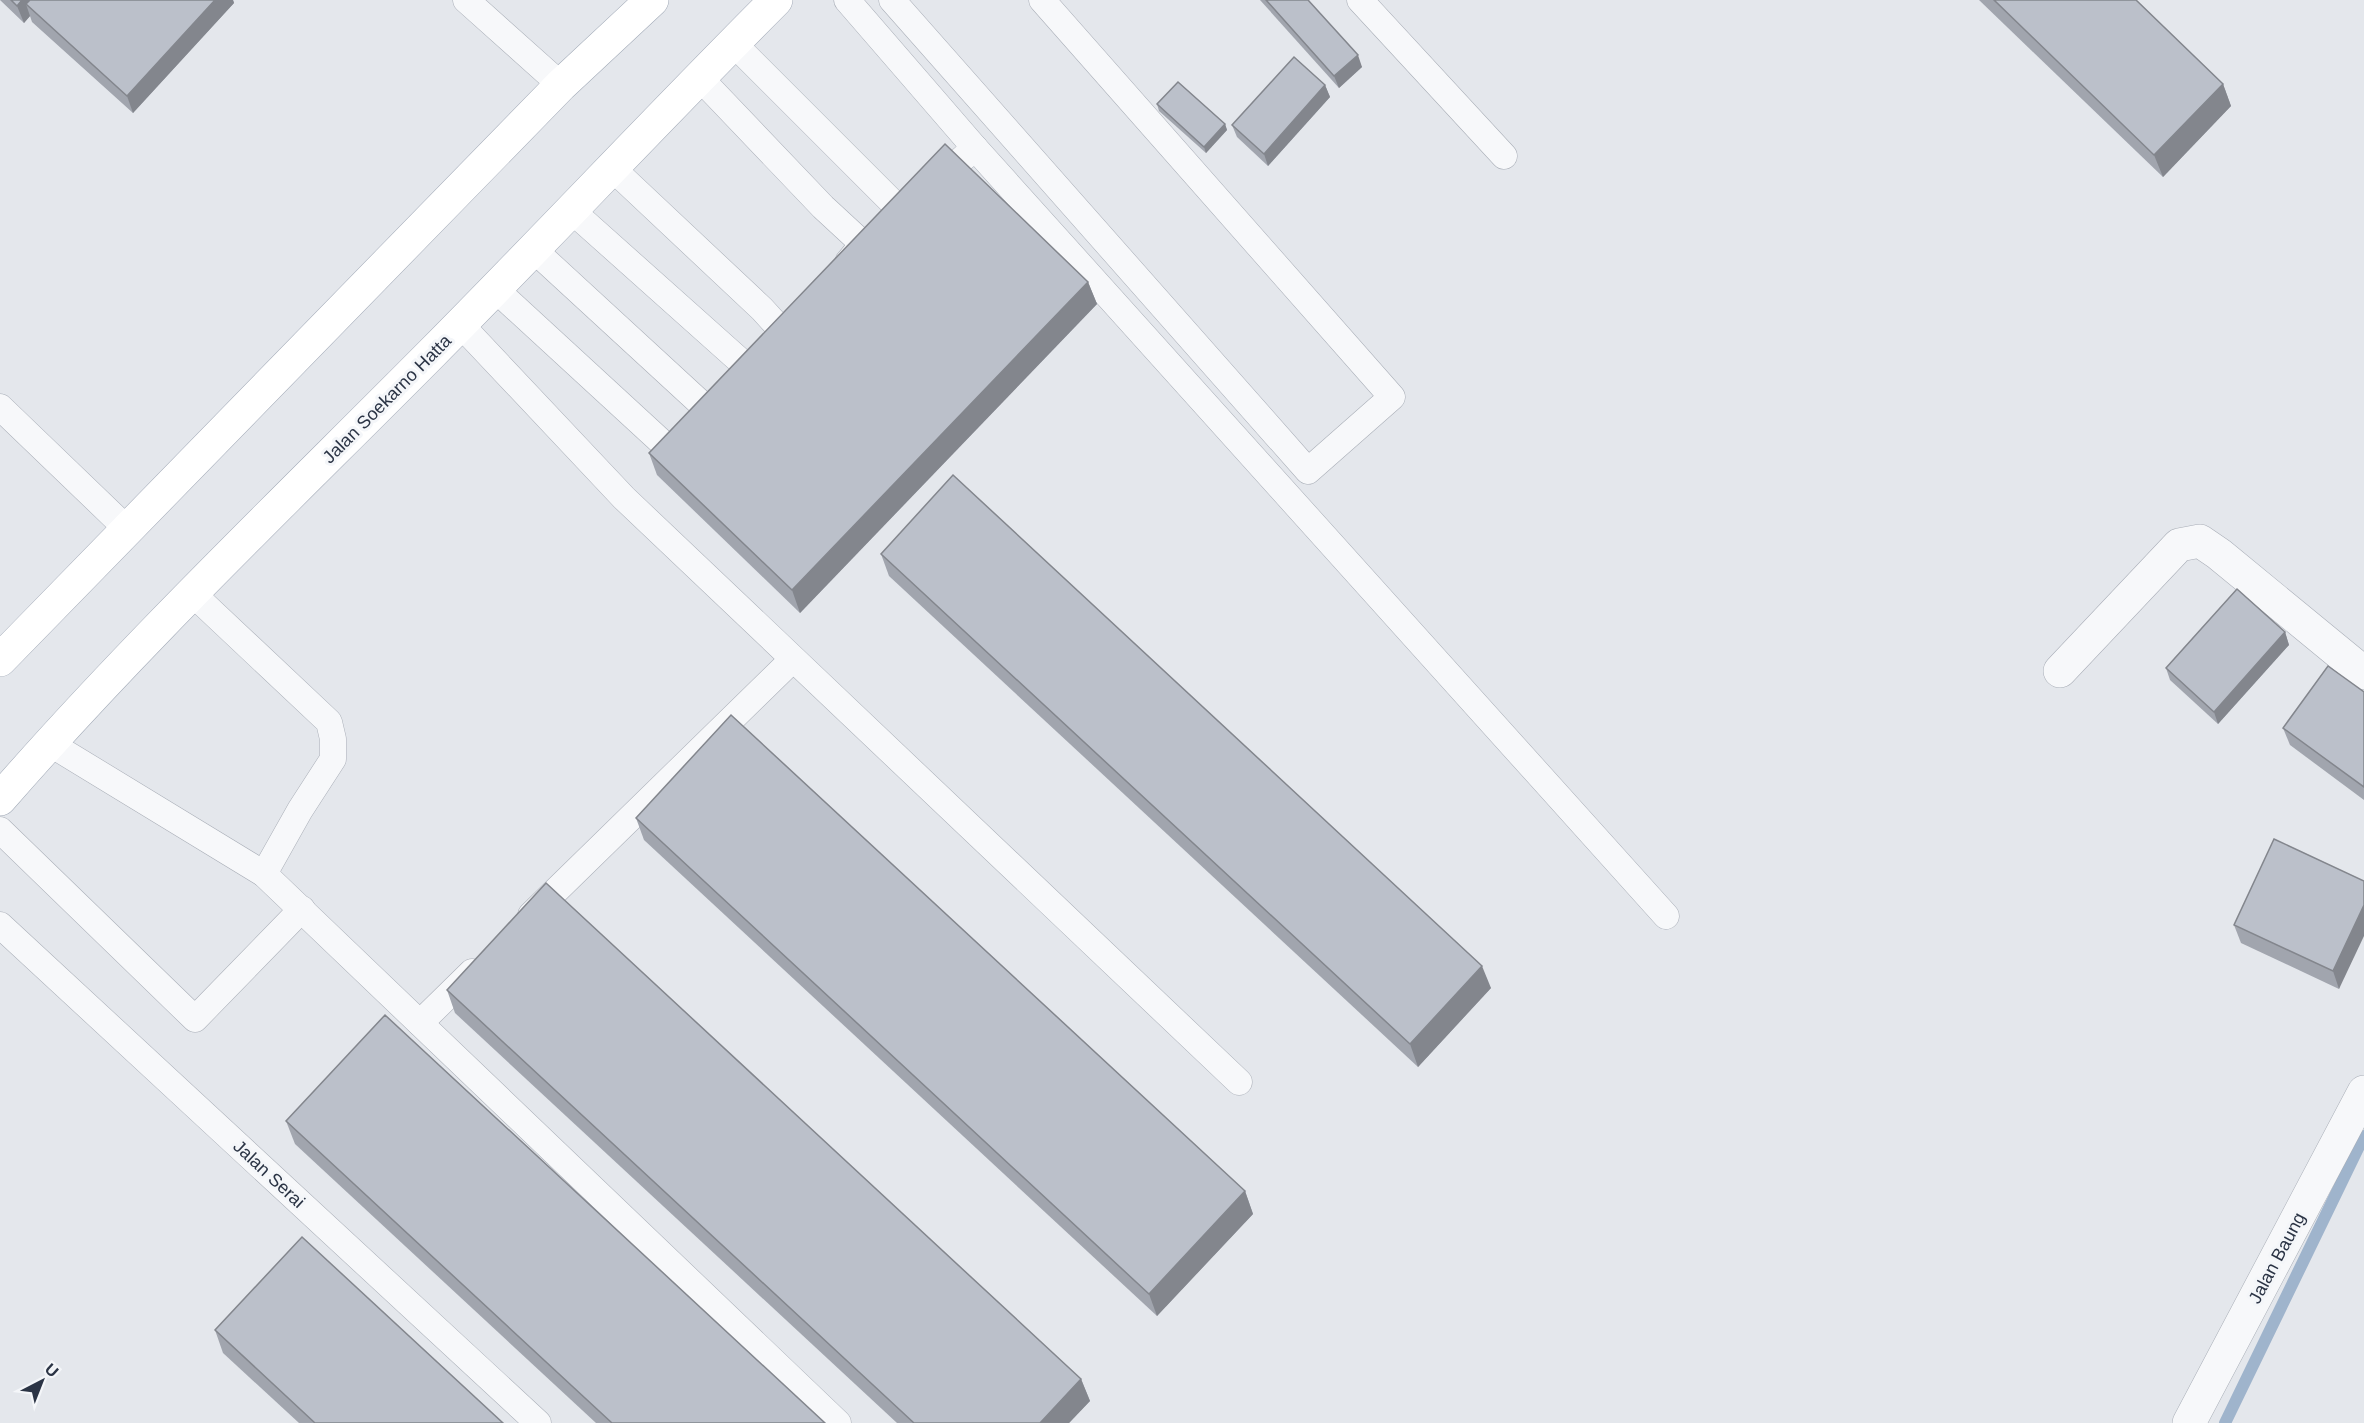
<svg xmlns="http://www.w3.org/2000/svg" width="2364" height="1423" font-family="Arial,sans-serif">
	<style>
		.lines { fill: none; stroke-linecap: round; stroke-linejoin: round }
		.stream { stroke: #9fb4cc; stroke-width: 12 }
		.service-casing { stroke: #a9aeb7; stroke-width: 27 }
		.minor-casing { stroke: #a9aeb7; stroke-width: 34 }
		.primary-casing { stroke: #a3abb8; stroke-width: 34 }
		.service { stroke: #f7f8fa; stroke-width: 26 }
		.minor { stroke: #f7f8fa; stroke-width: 33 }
		.primary { stroke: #fff; stroke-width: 33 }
		.wall { fill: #a1a5ae }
		.shaded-wall { fill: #83868d }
		.building { fill: #bbc0ca; stroke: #83868d; stroke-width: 1.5 }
		.labels { text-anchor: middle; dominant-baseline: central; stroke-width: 6; stroke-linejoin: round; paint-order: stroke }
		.street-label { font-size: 18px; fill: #2b3445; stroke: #f4f6f9 }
	</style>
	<rect width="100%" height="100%" fill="#e4e7ec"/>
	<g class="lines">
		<path class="stream" d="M2225,1423L2364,1136"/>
		<defs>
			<g id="service">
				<path d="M466,0L561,85"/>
				<path d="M847,0L975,148L1666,916"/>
				<path d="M892,0L1308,471L1392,397L1042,0"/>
				<path d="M1360,0L1504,156"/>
				<path d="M733,43L901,211L975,148"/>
				<path d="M699,77L823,207L863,244L848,262"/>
				<path d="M612,168L762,309L783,332L797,318"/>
				<path d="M571,210L748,368"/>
				<path d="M533,249L708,410"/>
				<path d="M495,289L681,460"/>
				<path d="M461,325L624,498L1239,1082"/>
				<path d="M0,407L127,529"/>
				<path d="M193,594L329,722L333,739V759L300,810L264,874"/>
				<path d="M49,743L264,874L838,1423"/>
				<path d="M0,830L195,1019L302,909"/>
				<path d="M531,915L792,660"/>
				<path d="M0,925L538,1423"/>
				<path d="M420,1023L472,972"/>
			</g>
			<g id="minor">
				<path d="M2060,671L2179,545L2200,541L2219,554L2364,673"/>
				<path d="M2189,1423L2364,1092"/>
			</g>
			<g id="primary">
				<path d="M0,660L561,85L652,0"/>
				<path d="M0,799C136,643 286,500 432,353C548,236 660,116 776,0"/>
			</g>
		</defs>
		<use href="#service" class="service-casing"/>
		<use href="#minor" class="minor-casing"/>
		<use href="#primary" class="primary-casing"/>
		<use href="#service" class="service"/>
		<use href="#minor" class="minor"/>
		<use href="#primary" class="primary"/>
	</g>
	<g class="wall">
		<path d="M0,0H233L234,3L133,113L32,22L30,16L24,23Z"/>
		<path d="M1260,0H1308L1362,67L1339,88Z"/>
		<path d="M1979,0H2136L2223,84L2231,106L2163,177Z"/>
		<path d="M1325,85L1330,97L1268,166L1237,137L1232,125Z"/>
		<path d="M1157,104L1225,124L1227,130L1206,153L1159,111Z"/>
		<path d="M1088,282L1097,304L800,613L657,475L649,453Z"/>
		<path d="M881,554L1491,988L1418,1067L889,576Z"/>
		<path d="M2285,632L2289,645L2218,724L2170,680L2166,668Z"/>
		<path d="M2364,692V800L2290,745L2283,728Z"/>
		<path d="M636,818L1245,1191L1253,1214L1157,1316L644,840Z"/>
		<path d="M2364,881L2339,989L2241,943L2234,925Z"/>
		<path d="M447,990L1081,1379L1090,1401L1069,1423H897L455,1013Z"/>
		<path d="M286,1121L825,1423H596L295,1144Z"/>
		<path d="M215,1330L503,1423H299L223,1353Z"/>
	</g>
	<g class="shaded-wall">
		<path d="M22,0H46L26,4L30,16L24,23L17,6Z"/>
		<path d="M215,0H233L234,3L133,113L127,96Z"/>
		<path d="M1358,55L1362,67L1339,88L1334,76Z"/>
		<path d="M2223,84L2231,106L2163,177L2154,155Z"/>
		<path d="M1325,85L1330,97L1268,166L1264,154Z"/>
		<path d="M1225,124L1227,130L1206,153L1204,147Z"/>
		<path d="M1088,282L1097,304L800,613L792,590Z"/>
		<path d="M2285,632L2289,645L2218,724L2214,712Z"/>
		<path d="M2364,905V936L2339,989L2333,971Z"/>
		<path d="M1482,966L1491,988L1418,1067L1410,1044Z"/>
		<path d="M1245,1191L1253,1214L1157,1316L1149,1294Z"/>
		<path d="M1081,1379L1090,1401L1069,1423H1040Z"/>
	</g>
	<g class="building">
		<path d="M11,0H22L17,6Z"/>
		<path d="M30,0H215L127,96L26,4Z"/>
		<path d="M1266,0H1308L1358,55L1334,76Z"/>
		<path d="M1994,0H2136L2223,84L2154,155Z"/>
		<path d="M1294,57L1325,85L1264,154L1232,125Z"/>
		<path d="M1178,82L1225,124L1204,147L1157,104Z"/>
		<path d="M945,144L1088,282L792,590L649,453Z"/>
		<path d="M953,475L1482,966L1410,1044L881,554Z"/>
		<path d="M2237,589L2285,632L2214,712L2166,668Z"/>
		<path d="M2328,666L2364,692V787L2283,728Z"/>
		<path d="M731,715L1245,1191L1149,1294L636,818Z"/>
		<path d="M2274,839L2364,881V905L2333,971L2234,925Z"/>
		<path d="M546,883L1081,1379L1040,1423H914L447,990Z"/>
		<path d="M385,1015L825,1423H612L286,1121Z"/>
		<path d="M302,1237L503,1423H315L215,1330Z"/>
	</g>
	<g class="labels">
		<g class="street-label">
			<text transform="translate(387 399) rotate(-45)">Jalan Soekarno Hatta</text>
			<text transform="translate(269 1174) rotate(43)">Jalan Serai</text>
			<text transform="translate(2277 1258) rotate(-62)">Jalan Baung</text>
		</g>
	</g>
	<g transform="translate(42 1381) rotate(42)" stroke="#f4f6f9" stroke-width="4.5" paint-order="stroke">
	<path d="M0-4.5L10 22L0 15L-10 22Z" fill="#2b3445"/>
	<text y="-9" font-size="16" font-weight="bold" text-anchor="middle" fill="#2b3445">U</text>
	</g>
</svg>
